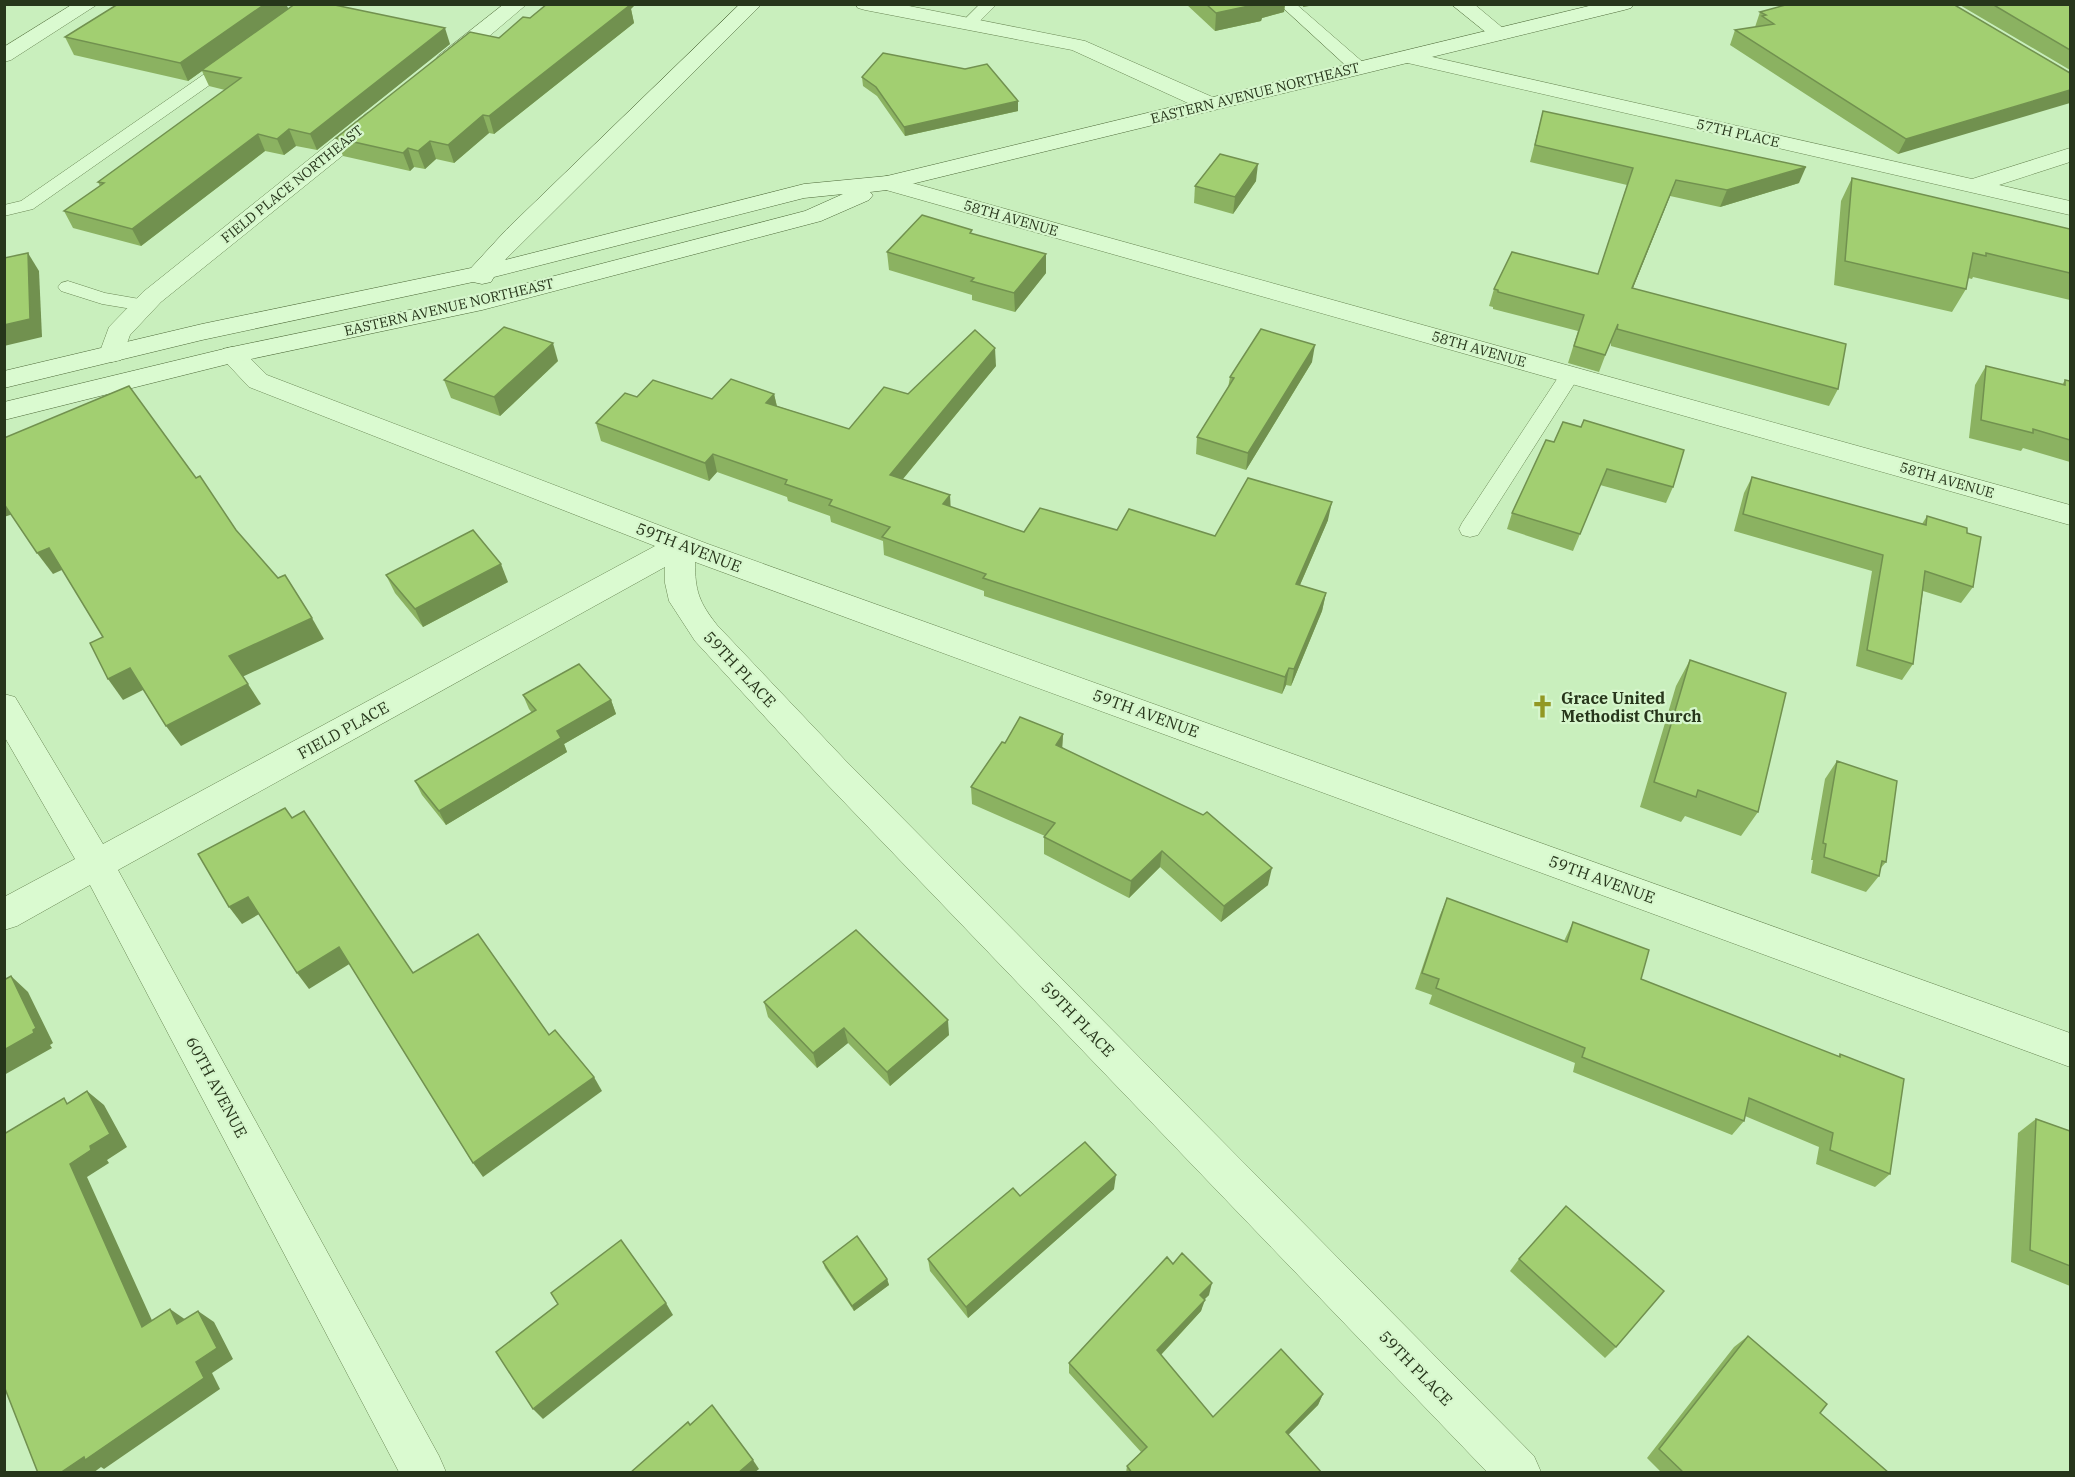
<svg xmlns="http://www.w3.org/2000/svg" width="2075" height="1477" font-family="'IBM Plex Serif',serif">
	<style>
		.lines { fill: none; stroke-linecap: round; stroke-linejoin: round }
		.lane-casing { stroke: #6a8755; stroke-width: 1 }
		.street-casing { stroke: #6a8755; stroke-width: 1 }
		.secondary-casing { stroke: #4e6939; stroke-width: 1 }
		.lane { fill: #dafad0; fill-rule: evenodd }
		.street { fill: #dafad0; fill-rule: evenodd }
		.secondary { fill: #dafad0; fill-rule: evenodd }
		.wall { fill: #8bb261 }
		.shaded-wall { fill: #71914f }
		.building { fill: #a2cf71; stroke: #71914f; stroke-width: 1.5 }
		.labels { text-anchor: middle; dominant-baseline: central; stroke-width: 4.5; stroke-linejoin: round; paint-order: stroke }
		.far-street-label { font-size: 14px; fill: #27361b; stroke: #d6f6cc }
		.street-label { font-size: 16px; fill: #27361b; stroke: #d6f6cc }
		.poi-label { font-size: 16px; font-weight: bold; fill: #27361b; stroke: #d6f6cc; text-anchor: start }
	</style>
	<rect width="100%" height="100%" fill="#c9efbd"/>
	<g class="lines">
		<defs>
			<g id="lane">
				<path d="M980,4H997L974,27H962L960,24Z"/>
				<path d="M1279,4H1296L1365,64L1367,68L1365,72H1353Z"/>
				<path d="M235,55L243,60L241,63L33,209L4,216V205L21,201L229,57Z"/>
				<path d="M68,281L105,293L151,301L154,305L151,309L144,311L102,304L61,291L58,287L61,283Z"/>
				<path d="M1570,368L1577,370L1580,375L1478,535L1470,537L1462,535L1459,529L1462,523L1563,370Z"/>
			</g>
			<g id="street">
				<path d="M73,4H98L11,60L4,62V47Z"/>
				<path d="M504,4H527L454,66L446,67L438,66L435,61L438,56Z"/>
				<path d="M855,4H899L1085,41L1217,99L1220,104L1217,109L1209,111L1201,109L1072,50L865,10L858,8Z"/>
				<path d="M1451,4H1474L1510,34L1507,38L1500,40L1493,38Z"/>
				<path d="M1406,51L1972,179L2070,148V162L1999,185L2070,201V215L1399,61L1395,57L1399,53Z"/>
				<path d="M375,111L383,113L386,118L383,123L161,302L130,335L121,360L112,362L103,360L99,354L109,327L143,292L367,113Z"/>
				<path d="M887,176L2070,505V525L879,188L875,183L879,178Z"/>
				<path d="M232,347L241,349L267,375L708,544L2070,1033V1067L695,562C695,591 699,602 717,625L845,760L1534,1456L1541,1472H1487L821,778L695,641L669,601L665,583V567L118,870L439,1456L446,1472H399L90,885L17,926L4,930V897L75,859L4,736V694L15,697L103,844L655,546L249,387L219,355L223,349Z"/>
			</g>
			<path id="secondary" d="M740,4H762L505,260L804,184L887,176L1597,4H1634L1631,8L1624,10L887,190L870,192L873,195L869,200L821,221L482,310L232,363L4,420V402L232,347L481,295L805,211L843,194L804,198L494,277L491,282L482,284L473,282L202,340L4,388V371L202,324L471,268L506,230Z"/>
		</defs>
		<use href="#lane" class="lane-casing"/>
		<use href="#street" class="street-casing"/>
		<use href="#secondary" class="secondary-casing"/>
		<use href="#lane" class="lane"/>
		<use href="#street" class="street"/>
		<use href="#secondary" class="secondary"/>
	</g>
	<g class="wall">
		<path d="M118,4H286L288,9L450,44L317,150L296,146L284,155L265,151L141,246L73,228L64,211L100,186L98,182L225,90L209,86L202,71L188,81L74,55L65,37Z"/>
		<path d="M1186,4H1285L1284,12L1262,18L1261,21L1215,31Z"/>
		<path d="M1958,4H2070V70Z"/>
		<path d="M631,9L634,23L494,134L489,133L454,163L436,159L425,169L414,167L410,171L343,156L336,138L530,18Z"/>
		<path d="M1760,12L2069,73L1898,154L1730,45L1735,30L1755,27Z"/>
		<path d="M862,77L1018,111L905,136L877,96L863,86Z"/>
		<path d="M1543,111L1799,183L1720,207L1670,196L1633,288L1838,389L1829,406L1611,346V340L1599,372L1568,363L1578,331L1493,309V307L1489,306L1494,289L1598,274L1627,185L1530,162Z"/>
		<path d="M1852,178L2070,229V300L1973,277L1972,279L1968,278L1966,289L1952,312L1834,285L1841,201Z"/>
		<path d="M1256,181L1233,214L1194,203L1195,186Z"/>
		<path d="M973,234L1046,254V273L1015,312L972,300V295L889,270L887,252Z"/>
		<path d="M558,361L500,416L451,398L444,380Z"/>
		<path d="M1312,362L1246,470L1196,454L1197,437L1228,388L1230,377Z"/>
		<path d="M996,366L903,479L951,507L1024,532L1117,530L1215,536L1328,520L1300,585L1326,593L1322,611L1291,686L1286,685L1282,694L984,596V591L884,555L883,541L831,522L830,516L788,501L787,497L717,472L709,481L601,441L596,423L637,397L712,399L774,394L777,406L849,429L908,394Z"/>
		<path d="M1986,366L2062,385L2065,380L2070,381V462L2023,448L2021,451L1969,438L1975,385Z"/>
		<path d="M1546,440L1673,487L1666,503L1600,485L1573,551L1507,529L1512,513Z"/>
		<path d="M1752,477L1922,524L1927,516L1967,533L1973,587L1961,603L1923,591L1913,664L1902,680L1856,666L1872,571L1734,531L1744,493Z"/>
		<path d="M386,575L508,582L423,627L395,593Z"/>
		<path d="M1690,660L1758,812L1741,836L1685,816L1681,822L1640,807L1676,686Z"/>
		<path d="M523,695L611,700L616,714L564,744L567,752L446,825L422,795L415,781L532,713L529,709Z"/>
		<path d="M1063,734L1062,747L1268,885L1221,922L1160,867L1129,898L1044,854V837L1045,836L972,804L971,787L1005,743Z"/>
		<path d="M1837,761L1886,862L1880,869L1879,876L1866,892L1811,873L1813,860H1811L1825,779Z"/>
		<path d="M1447,898L1564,941L1573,922L1641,979L1838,1057L1840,1054L1890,1174L1875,1187L1816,1164L1819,1147L1745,1116L1744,1121L1732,1135L1573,1072L1575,1063L1429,1004L1432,995L1415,989L1440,915Z"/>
		<path d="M764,1002L949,1035L890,1086L848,1043L817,1068L768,1017Z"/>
		<path d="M2036,1119L2070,1131V1286L2011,1262L2018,1133Z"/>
		<path d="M1114,1189L968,1318L930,1271L928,1259L1020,1196Z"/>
		<path d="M1519,1259L1616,1347L1605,1358L1510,1271Z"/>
		<path d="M823,1262L887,1279L889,1285L854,1311L825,1268Z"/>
		<path d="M1173,1264L1209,1295L1204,1299L1201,1311L1161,1355L1213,1417L1323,1394L1318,1405L1288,1435L1322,1473H1126L1127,1466L1141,1452L1069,1373V1363Z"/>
		<path d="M1748,1336L1820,1413L1889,1473H1662L1647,1458L1734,1347Z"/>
	</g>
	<g class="shaded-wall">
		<path d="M265,4H286L289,10L202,70V71L188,81L180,63Z"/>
		<path d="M615,4H636L631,9L634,23L494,134L489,116Z"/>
		<path d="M1258,4H1285L1284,12L1262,18L1261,21L1215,31L1216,13Z"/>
		<path d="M1304,4H1315V5L1303,7Z"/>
		<path d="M445,28L450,44L317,150L310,134Z"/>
		<path d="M2070,90V103L1898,154L1906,139Z"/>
		<path d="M1018,101V111L905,136L904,127Z"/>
		<path d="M483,115L489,133L454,163L448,145Z"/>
		<path d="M289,129L296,146L284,155L277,139Z"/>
		<path d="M258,134L265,151L141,246L132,229Z"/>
		<path d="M430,141L436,159L425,169L418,151Z"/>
		<path d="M408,148L414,167L410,171L403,153Z"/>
		<path d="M1258,164L1256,181L1233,214L1235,197Z"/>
		<path d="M1806,167L1799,183L1720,207L1727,190Z"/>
		<path d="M1676,180L1670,196L1626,305L1632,288Z"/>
		<path d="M28,253L39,271L42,337L4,346V325Z"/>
		<path d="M1046,254V273L1015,312L1014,293Z"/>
		<path d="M553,343L558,361L500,416L494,397Z"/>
		<path d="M1315,345L1312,362L1246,470L1248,453Z"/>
		<path d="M995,348L996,366L892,492L890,475Z"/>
		<path d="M774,394L778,412L766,403Z"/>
		<path d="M713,454L717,472L709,481L705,463Z"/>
		<path d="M950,495L951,512L943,504Z"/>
		<path d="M1332,502L1328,520L1293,601L1296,584Z"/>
		<path d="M4,503L13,514L4,517Z"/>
		<path d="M49,548L64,569L53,574L37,553Z"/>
		<path d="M501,564L508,582L423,627L415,609Z"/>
		<path d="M1326,593L1322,611L1291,686L1294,669Z"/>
		<path d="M312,618L324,639L242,677L229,656Z"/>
		<path d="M130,668L145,689L123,700L108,679Z"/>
		<path d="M1289,668L1286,685L1282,694L1285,677Z"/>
		<path d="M248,684L261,704L181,746L166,726Z"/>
		<path d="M611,700L616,714L564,744L567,752L446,825L439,811L557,731Z"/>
		<path d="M1063,734L1062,752L1056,745Z"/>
		<path d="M1162,851L1160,867L1129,898L1131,881Z"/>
		<path d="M1272,868L1268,885L1221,922L1224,906Z"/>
		<path d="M248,897L261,913L242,924L229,907Z"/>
		<path d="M339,947L351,963L309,989L297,973Z"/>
		<path d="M11,976L28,992L53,1043L50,1045L52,1048L4,1075V1050Z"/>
		<path d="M948,1020L949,1035L890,1086L887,1072Z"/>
		<path d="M844,1028L848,1043L817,1068L813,1053Z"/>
		<path d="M594,1077L602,1091L483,1177L473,1163Z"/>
		<path d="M87,1091L104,1105L127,1147L107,1160L109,1163L87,1177L160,1338L142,1327L70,1164L90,1146Z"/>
		<path d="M1116,1175L1114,1189L968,1318L966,1307Z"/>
		<path d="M887,1279L889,1285L854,1311L852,1306Z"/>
		<path d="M1212,1283L1209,1295L1197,1307L1200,1295Z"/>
		<path d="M1205,1300L1201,1311L1155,1361L1157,1350Z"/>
		<path d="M666,1303L673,1315L543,1419L533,1409Z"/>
		<path d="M170,1309L186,1320L177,1324Z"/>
		<path d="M198,1311L214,1322L233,1359L212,1373L220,1389L104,1469L101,1467L93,1473H60L196,1362Z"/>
		<path d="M1323,1394L1318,1405L1281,1442L1286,1432Z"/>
		<path d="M753,1460L759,1469L754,1473H738Z"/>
	</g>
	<g class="building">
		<path d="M118,4H265L180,63L65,37Z"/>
		<path d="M295,4H330L445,28L310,134L289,129L277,139L258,134L132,229L64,211L104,183L98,182L241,78L202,70Z"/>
		<path d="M547,4L630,5L489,116L483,115L448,145L430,141L418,151L408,148L403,153L336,138L470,32L499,38L523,17L530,18Z"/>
		<path d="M1206,4H1258L1216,13Z"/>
		<path d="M1789,4H1953L2070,73V90L1906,139L1735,30L1774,24L1762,16L1766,15L1760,12Z"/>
		<path d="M1992,4H2070V50Z"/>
		<path d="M883,53L965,69L987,64L1018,101L904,127L876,87L862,77Z"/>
		<path d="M1543,111L1806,167L1727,190L1676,180L1632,288L1846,344L1838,389L1617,329L1618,324L1605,355L1574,346L1584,315L1498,292V290L1494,289L1512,252L1598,274L1633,168L1535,145Z"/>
		<path d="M1220,154L1258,164L1235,197L1195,186Z"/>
		<path d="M1852,178L2070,229V273L1986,253V256L1973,253L1966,289L1845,261Z"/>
		<path d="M922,215L972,230L970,233L1046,254L1014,293L971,281L974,278L887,252Z"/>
		<path d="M28,253L30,319L4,325V258Z"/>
		<path d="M504,327L553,343L494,397L444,380Z"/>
		<path d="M1261,329L1315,345L1248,453L1197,437L1234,378L1230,377Z"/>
		<path d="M975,330L995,348L890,475L950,495L943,504L1024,532L1040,508L1117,530L1129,509L1215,536L1248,478L1332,502L1296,584L1326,593L1294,669L1289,668L1285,677L983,578L986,574L882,537L890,527L829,505L832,500L785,484L787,480L713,454L705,463L596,423L625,393L637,397L653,380L712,399L731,379L774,394L766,403L849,429L884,387L908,394Z"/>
		<path d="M1986,366L2065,385V380L2070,381V440L2033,429V433L1981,420Z"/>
		<path d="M129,386L196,478L200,476L236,530L278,578L285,575L312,618L229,656L248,684L166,726L130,668L108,679L90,643L103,637L49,548L37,553L4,504V438Z"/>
		<path d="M1584,420L1684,450L1673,487L1607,469L1580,534L1512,513L1546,440L1554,442L1563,422L1581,427Z"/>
		<path d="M1752,477L1926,525L1927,516L1967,528V533L1981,537L1973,587L1925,571L1913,664L1867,650L1883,555L1743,514Z"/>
		<path d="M473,530L501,564L415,609L386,575Z"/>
		<path d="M1690,660L1786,693L1758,812L1698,790L1696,797L1654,782Z"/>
		<path d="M579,664L611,700L557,731L561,738L439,811L415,781L536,710L523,695Z"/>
		<path d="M1020,717L1063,734L1056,745L1203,815L1207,812L1272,868L1224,906L1162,851L1131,881L1044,837L1055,823L971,787L1002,742L1005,743Z"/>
		<path d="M1837,761L1897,781L1886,862L1882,861L1879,876L1824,857L1826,844L1823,843Z"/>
		<path d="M285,808L292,818L304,811L413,973L478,934L549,1035L555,1030L594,1077L473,1163L339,947L297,973L248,897L229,907L198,854Z"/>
		<path d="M1447,898L1567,942L1573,922L1649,950L1641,979L1840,1057V1054L1904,1079L1890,1174L1830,1150L1833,1133L1749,1098L1744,1121L1582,1057L1585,1048L1436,988L1439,979L1422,973Z"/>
		<path d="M856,930L948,1020L887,1072L844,1028L813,1053L764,1002Z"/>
		<path d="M11,976L36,1028L33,1030L34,1033L4,1050V980Z"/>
		<path d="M87,1091L110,1134L90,1146L91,1150L70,1164L142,1327L170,1309L177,1324L198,1311L217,1348L196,1362L204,1378L85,1460L84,1457L60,1473H38L4,1386V1134L64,1098L67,1104Z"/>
		<path d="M2036,1119L2070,1131V1266L2030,1250Z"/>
		<path d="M1085,1142L1116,1175L966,1307L928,1259L1013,1188L1020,1196Z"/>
		<path d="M1566,1206L1664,1291L1616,1347L1519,1259Z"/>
		<path d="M857,1236L887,1279L852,1306L823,1262Z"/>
		<path d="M621,1240L666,1303L533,1409L496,1352L558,1304L551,1293Z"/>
		<path d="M1182,1253L1212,1283L1200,1295L1205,1300L1157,1350L1213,1417L1281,1349L1323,1394L1286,1432L1322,1473H1132L1127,1466L1147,1447L1069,1363L1167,1257L1173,1264Z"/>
		<path d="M1748,1336L1827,1404L1820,1413L1889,1473H1684L1659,1449Z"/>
		<path d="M712,1405L753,1460L738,1473H630L688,1422L690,1425Z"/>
	</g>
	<defs>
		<symbol id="church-bare" viewBox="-9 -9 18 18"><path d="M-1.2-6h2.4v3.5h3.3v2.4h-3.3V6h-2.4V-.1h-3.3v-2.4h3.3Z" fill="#929824" stroke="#d6f6cc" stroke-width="2.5" paint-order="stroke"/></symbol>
	</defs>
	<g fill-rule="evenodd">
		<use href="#church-bare" x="1526" y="690" width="33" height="33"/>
	</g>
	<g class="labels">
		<g class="far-street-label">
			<text transform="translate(1255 93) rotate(-14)">EASTERN AVENUE NORTHEAST</text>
			<text transform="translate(1738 133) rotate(13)">57TH PLACE</text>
			<text transform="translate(292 184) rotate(-39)">FIELD PLACE NORTHEAST</text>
			<text transform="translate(1011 218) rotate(16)">58TH AVENUE</text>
			<text transform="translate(449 307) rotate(-13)">EASTERN AVENUE NORTHEAST</text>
			<text transform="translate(1479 349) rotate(16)">58TH AVENUE</text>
			<text transform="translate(1947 480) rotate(16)">58TH AVENUE</text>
		</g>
		<g class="street-label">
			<text transform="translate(689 547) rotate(21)">59TH AVENUE</text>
			<text transform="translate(740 669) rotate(47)">59TH PLACE</text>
			<text transform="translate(1146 713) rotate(20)">59TH AVENUE</text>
			<text transform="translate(343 730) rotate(-29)">FIELD PLACE</text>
			<text transform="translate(1602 879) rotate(20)">59TH AVENUE</text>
			<text transform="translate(1078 1019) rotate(46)">59TH PLACE</text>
			<text transform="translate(217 1087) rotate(62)">60TH AVENUE</text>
			<text transform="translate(1416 1368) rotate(46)">59TH PLACE</text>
		</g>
		<g class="poi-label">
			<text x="1561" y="698">Grace United<tspan x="1561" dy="18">Methodist Church</tspan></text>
		</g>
	</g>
	<rect width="2075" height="1477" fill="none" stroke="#27361b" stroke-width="12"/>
</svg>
